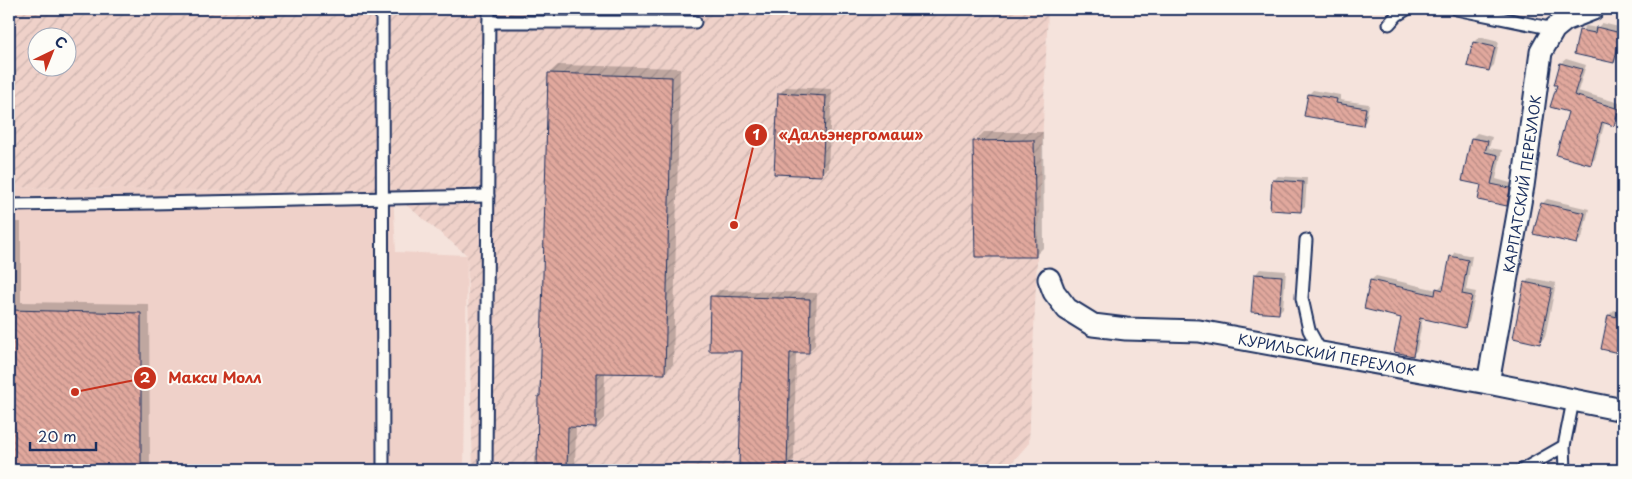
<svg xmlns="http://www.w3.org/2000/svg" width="1632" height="479" font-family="'Playpen Sans',sans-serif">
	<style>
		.built { fill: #efd1c9 }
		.industrial { fill: url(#industrial-furrows); fill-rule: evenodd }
		.shadow { fill: #0003 }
		.building { fill: url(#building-back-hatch); stroke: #1b2f5e }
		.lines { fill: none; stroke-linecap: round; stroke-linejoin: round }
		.service-casing { stroke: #1b2f5e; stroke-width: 15 }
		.minor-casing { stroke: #1b2f5e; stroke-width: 25 }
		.service { stroke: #fdfcf7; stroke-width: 11 }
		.minor { stroke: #fdfcf7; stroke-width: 21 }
		.labels { text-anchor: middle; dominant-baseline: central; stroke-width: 4; stroke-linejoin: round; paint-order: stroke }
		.street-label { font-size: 14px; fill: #1b2f5e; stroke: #fdfcf7 }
		.leader { fill: none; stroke: #c8321e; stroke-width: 2 }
		.callout-dot { fill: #c8321e; stroke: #fdfcf7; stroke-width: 2 }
		.mark-label { font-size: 15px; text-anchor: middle; font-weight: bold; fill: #fff }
		.callout-label { font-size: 15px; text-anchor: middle; font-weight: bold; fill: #c8321e; stroke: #fdfcf7; stroke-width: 4; stroke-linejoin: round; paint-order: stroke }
	</style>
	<defs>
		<pattern id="industrial-furrows" width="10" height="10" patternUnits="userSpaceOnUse" patternTransform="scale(1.25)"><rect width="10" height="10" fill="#efd1c9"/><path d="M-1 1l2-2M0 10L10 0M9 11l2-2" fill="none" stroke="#ccb4af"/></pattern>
		<pattern id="building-back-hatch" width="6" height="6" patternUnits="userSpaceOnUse" patternTransform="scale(1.25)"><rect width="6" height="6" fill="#e1a89d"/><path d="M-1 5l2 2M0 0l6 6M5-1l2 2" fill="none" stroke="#b68983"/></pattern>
	</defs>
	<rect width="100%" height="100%" fill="#f5e3dc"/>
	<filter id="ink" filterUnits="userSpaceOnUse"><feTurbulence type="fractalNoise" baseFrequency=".02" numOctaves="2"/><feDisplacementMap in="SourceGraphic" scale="10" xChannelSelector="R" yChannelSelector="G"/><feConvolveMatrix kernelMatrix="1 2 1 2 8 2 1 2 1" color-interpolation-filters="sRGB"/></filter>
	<g filter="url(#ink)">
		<path class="built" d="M9,187L393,194L396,252L467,255L464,470H9Z"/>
		<path class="industrial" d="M9,9H1048L1029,443L1005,470H473L467,255L393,194L9,187ZM38,38H68V68H38Z"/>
		<g class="shadow">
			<path d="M1602,23L1623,28L1619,57L1614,62L1581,31L1586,26L1597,28Z"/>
			<path d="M1479,37L1499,42L1494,65L1489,70L1468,65L1474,42Z"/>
			<path d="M1566,59L1586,65L1578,91L1623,104L1618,120L1614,125L1605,122L1595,159L1590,163L1558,85L1555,84L1561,63Z"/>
			<path d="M558,65L680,68L673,364L664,373L605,372L604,418L595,427L576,426L575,470H534V458L539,454V396L541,394L549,73Z"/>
			<path d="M786,87L832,89L828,168L821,175L779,94Z"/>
			<path d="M1313,90L1340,95V100L1369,104L1366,121L1362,125L1305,115L1309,94Z"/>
			<path d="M984,132H1043L1044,247L1035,256L975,141Z"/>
			<path d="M1477,133L1492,137L1489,148L1502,150L1496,179L1514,184L1511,200L1506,205L1483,184L1472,138Z"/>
			<path d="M1278,176L1307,178L1305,206L1300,211L1273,181Z"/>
			<path d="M1547,199L1589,209L1582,238L1577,243L1542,204Z"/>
			<path d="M9,222H21V302L149,304L150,470H9Z"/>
			<path d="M1455,252L1472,256L1466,290L1476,292L1469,322L1465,326L1423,317L1417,350L1412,355L1402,317L1371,280L1376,276L1437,290L1442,285H1445L1451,257Z"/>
			<path d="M1260,269L1286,271L1283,308L1278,313L1253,311L1256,274Z"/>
			<path d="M1530,278L1556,283L1545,337L1540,342L1525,283Z"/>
			<path d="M719,290L817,293L815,345L808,352H796L794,460L786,468L743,350L712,297Z"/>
			<path d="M1614,310L1623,312V353L1602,348L1609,315Z"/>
			<path d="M1460,466L1461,470H1434H1435Z"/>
		</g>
		<g class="building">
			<path d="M1596,27L1621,33L1614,63L1574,54L1579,30L1595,33Z"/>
			<path d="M1473,42L1495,47L1489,71L1467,66Z"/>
			<path d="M1560,63L1582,69L1574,95L1619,109L1614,126L1602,122L1591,165L1556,155L1568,112L1550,107L1557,85H1554Z"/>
			<path d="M548,73L672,77L665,374L596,373V428L568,427L567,470H537L538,396H540Z"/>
			<path d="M778,93L826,96L822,176L774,174Z"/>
			<path d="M1308,94L1337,99L1336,103L1366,108L1363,126L1304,116Z"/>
			<path d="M1471,138L1488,141L1485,152L1498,155L1491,184L1510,188L1507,206L1478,200L1481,185L1462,181Z"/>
			<path d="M1034,140L1036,257H975L973,141Z"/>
			<path d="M1272,180L1303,182L1301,212L1270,210Z"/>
			<path d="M1541,203L1585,213L1577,244L1533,234Z"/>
			<path d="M1450,256L1468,260L1462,294L1472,296L1465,328L1420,318L1413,356L1394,352L1401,318L1364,309L1370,280L1435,295L1436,288L1443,290Z"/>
			<path d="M1254,274L1282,276L1279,314L1251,312Z"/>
			<path d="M1524,282L1552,288L1540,344L1513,338Z"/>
			<path d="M710,296L810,299L809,353H790L787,469L739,467L742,351H709Z"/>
			<path d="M9,310L141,313V470H9Z"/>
			<path d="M1608,315L1623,318V354L1601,349Z"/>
		</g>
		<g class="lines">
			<defs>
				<g id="service">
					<path d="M382,9L383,470"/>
					<path d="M1456,9L1554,29"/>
					<path d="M489,22H695"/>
					<path d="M1389,24L1397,15L1407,9"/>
					<path d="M9,205L152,203L488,196"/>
					<path d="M1306,240L1302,298L1309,330L1321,352"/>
					<path d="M486,470L489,9"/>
					<path d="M1522,470L1564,446"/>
					<path d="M1565,470L1564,446L1573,401"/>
				</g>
				<g id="minor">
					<path id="s1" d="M1049,279L1054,292L1067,309L1093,325L1126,329L1199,331L1488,383L1623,410"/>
					<path id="s2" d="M1488,383L1523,186L1541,52L1554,29L1565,20L1593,9"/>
				</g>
			</defs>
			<use href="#service" class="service-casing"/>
			<use href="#minor" class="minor-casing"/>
			<use href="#service" class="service"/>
			<use href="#minor" class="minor"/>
		</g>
	</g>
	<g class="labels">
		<g class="street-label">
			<text stroke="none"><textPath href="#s2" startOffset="202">КАРПАТСКИЙ ПЕРЕУЛОК</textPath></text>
			<text stroke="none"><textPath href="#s1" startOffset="302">КУРИЛЬСКИЙ ПЕРЕУЛОК</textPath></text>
		</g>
	</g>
	<path class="leader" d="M734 225L756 135M75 392L145 378"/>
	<g class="callout-dot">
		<circle cx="734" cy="225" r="5"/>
		<circle cx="75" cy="392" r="5"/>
		<circle cx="756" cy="135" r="12"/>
		<circle cx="145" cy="378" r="12"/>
	</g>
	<g class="mark-label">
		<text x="756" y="140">1</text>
		<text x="145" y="383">2</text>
	</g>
	<g class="callout-label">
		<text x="851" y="140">«Дальэнергомаш»</text>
		<text x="215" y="383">Макси Молл</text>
	</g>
	<rect width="1632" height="479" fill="none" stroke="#fdfcf7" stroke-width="30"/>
	<rect x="15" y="15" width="1602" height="449" fill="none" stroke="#1b2f5e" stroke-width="2" filter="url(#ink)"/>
	<g transform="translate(52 52) rotate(43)"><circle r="24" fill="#fdfcf7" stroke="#a3aaba"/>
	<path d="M0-4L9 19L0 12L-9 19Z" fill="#c8321e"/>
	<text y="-8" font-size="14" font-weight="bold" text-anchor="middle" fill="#1b2f5e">С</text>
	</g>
	<path d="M30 442v8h66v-8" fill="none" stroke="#1b2f5e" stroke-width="2.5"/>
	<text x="38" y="442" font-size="15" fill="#1b2f5e" stroke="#fdfcf7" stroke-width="4" paint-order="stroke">20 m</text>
</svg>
